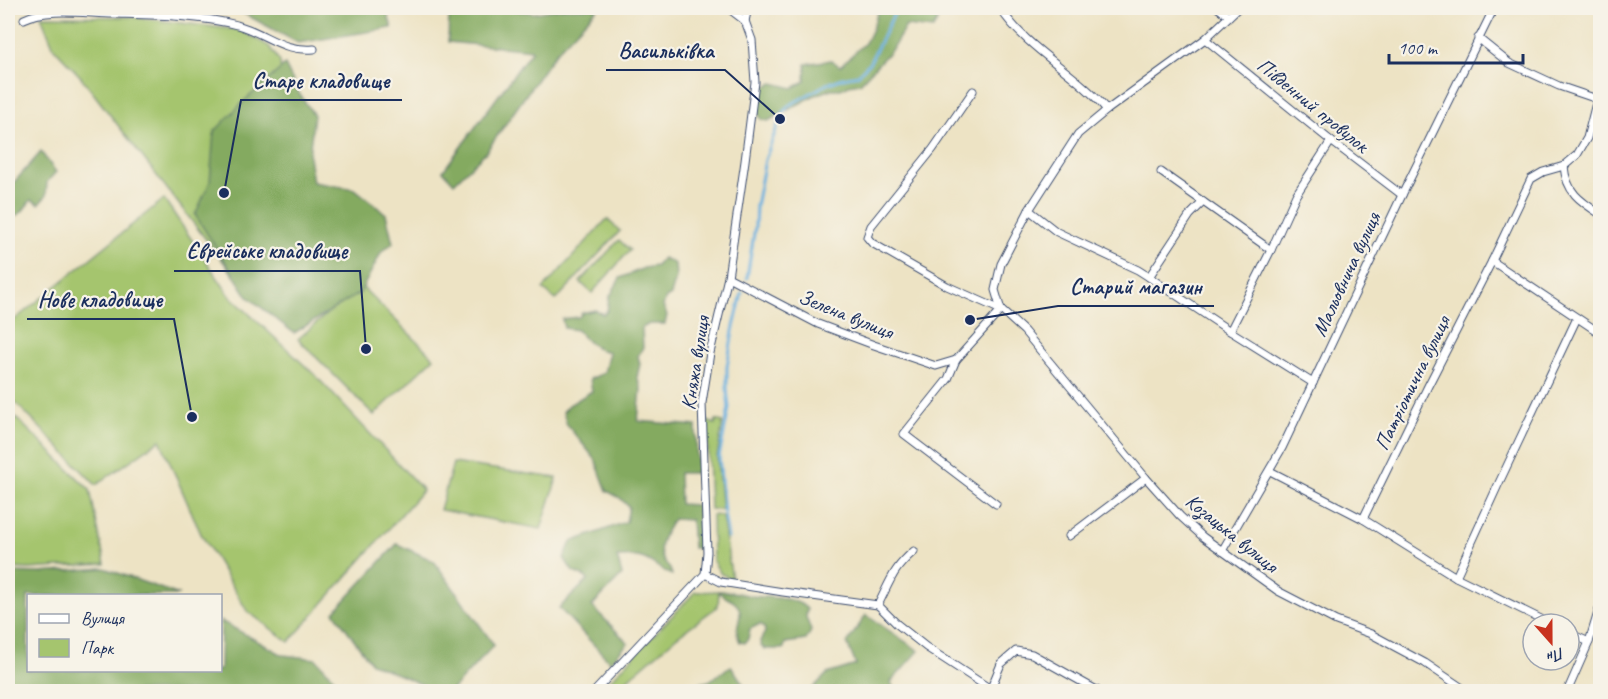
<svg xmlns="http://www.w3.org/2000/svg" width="1608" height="699" font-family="Caveat,sans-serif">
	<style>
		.green { fill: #a5c56e; stroke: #607a66; stroke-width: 1.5 }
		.forest { fill: #84aa61; stroke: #506c60; stroke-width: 1.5 }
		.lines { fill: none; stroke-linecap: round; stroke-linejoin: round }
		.stream { stroke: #69b0e0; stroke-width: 3 }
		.street-casing { stroke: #3a4a6d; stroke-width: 9 }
		.street { stroke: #fff; stroke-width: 7 }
		.labels { text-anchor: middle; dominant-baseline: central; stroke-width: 4.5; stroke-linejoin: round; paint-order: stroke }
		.street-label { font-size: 21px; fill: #1b2f5e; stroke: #f7f3e8 }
		.leader { fill: none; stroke: #1b2f5e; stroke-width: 2 }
		.callout-dot { fill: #1b2f5e; stroke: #f7f3e8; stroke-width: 2 }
		.callout-label { font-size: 22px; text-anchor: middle; font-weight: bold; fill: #1b2f5e; stroke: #f7f3e8; stroke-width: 4.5; stroke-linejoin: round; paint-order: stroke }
	</style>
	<rect width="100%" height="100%" fill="#f7f3e8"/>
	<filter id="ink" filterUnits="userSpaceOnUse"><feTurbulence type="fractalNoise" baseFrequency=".0167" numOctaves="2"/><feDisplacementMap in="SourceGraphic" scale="12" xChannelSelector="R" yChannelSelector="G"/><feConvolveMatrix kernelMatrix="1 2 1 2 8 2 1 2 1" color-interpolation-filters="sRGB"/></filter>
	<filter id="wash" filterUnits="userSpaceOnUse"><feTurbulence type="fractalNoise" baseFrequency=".008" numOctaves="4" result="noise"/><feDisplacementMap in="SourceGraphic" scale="24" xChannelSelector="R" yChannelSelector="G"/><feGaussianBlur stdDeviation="1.35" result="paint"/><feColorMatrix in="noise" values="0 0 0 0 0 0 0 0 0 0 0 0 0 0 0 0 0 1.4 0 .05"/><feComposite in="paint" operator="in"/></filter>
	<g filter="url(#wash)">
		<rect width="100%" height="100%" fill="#ede3c4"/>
		<g class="green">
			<path d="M41,16L131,17L240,30L269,46L280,62L287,145L249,278L235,277L80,76L54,48Z"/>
			<path d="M164,199L230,296L315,375L423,490L289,642L247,611L201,534L160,440L96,485L8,395V325Z"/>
			<path d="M607,219L620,231L556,300L543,289Z"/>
			<path d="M619,240L630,250L592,293L580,282Z"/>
			<path d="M360,285L434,358L374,415L298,339Z"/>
			<path d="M8,410L90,490L105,564L29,569L8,568Z"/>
			<path d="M716,420L723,422L717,457L722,510L710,509L707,421L715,424Z"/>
			<path d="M453,463L557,478L541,529L440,510Z"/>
			<path d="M712,515L722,516L732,579L721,574L713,561Z"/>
			<path d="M719,591L718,606L675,638L614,691L599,692L695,592Z"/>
		</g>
		<g class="forest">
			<path d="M242,8H386L392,28L298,43L241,12Z"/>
			<path d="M461,8H501L533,13L564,8H598L556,52L486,152L454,183L443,171L532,50L448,42L449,15Z"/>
			<path d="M879,8H937L941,13L933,29L906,26L892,49L860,83L849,85L841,89H832L813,96L768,121L761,119L756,109L763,87L773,83L793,88L805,81L806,64L831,60L840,66L865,43L872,29Z"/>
			<path d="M285,65L300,95L314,115L309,156L313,182L355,189L386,214L393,243L382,251L360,293L294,333L248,297L195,215L210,182L214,132L244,101Z"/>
			<path d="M41,152L56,172L47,182L46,196L39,204L31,200L22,212L8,221V189Z"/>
			<path d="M663,258L675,264L676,278L671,295L666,298L663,306L667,315L665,324H649L642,328L643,347L638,356L640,364L637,377L641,388L638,421L696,426L697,473H679L680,504L697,505L700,548H693L691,520L673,519C667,530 656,545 662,557C665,564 671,567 672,575C666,573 661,569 655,565C642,555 632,556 617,557L622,575L592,606L628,643L610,662L559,608L588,580L585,577L573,572L564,558L571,542L626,522L629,507L620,498L607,491L595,459L567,425L563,412L569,405L592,391L590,379L604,373L609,352L598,349L586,340L577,330L564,328L562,319L579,317L582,313L595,310L603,314L607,311L609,298L620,278L644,268L656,266Z"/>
			<path d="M397,544L434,561L494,645L451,691H437L371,663L334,612Z"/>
			<path d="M104,568L179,595L28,596V670H220L221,621L283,655L316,659L346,691H8V572L40,573Z"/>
			<path d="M719,591C731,591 741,594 752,596C769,598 795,596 807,609L806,617L811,631L806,640L785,643L784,648L782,649H765L761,646L760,641L765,632L764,627L760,624L750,629L748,639L745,643L740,642C739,639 737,636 737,632C737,622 745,612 735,603C730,598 723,598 719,591Z"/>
			<path d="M866,615L919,651L891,682L895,691H810L827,674L856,665L847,643Z"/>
			<path d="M731,666L748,691H694L692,685L709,681Z"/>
		</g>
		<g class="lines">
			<g class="stream">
				<path d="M747,278L755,227L756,206L765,160L780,119L788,106L827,84L843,78L858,75L870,62L897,8"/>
				<path d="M728,538L724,513L719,457L729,408L727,389V367L733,331L742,293"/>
			</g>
		</g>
	</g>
	<g filter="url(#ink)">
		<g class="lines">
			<defs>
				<g id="street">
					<path d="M1000,8C1027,50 1076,72 1107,110"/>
					<path d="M1218,8L1229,16"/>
					<path d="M1238,8L1205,39L1107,110L1078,134L1029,210L1001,264L995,290L1001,310L1024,331L1146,478L1180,516L1203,537L1278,591L1336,621L1371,634L1425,663L1468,692"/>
					<path d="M24,19C47,7 88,14 114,14C155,15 197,15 237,25C266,33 282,52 314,49"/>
					<path d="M745,21L748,8"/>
					<path d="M1478,38L1509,63L1559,86L1600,100"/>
					<path d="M1205,39L1331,141L1402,195"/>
					<path d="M973,91L933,149L871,226L867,237L872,243L947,286L1001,310L956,360L948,379L904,434L996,504"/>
					<path d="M1564,166C1566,192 1580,201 1600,214"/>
					<path d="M1161,172L1271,250"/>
					<path d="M1029,210L1057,232L1138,270L1149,277L1230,331L1313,383"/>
					<path d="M1492,261L1600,333"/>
					<path d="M728,277L818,324L874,345L936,366L956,360"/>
					<path d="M1149,277L1190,215L1203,202"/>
					<path d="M1230,331L1271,250L1296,195L1331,141"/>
					<path d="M1270,471L1363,519L1456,577L1551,624"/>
					<path d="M1363,519L1428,386L1492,261L1531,179L1543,172L1564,166L1577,155L1587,138L1597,99"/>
					<path d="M1069,536L1146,478"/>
					<path d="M914,551C892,570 891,580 878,605L897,624L926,647L995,692"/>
					<path d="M1222,551L1282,448L1402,195L1494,8"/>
					<path d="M705,574L721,582L783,592L878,605"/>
					<path d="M1456,577L1498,485L1577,318"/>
					<path d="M1569,633L1589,642"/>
					<path d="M991,688L1001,664L1016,651L1032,654L1100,692"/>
					<path d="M594,692L705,574L707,552L702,403L710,353L728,277L745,161L755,82L752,40L745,21L728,8"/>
					<path d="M1567,692L1589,642L1600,606"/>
				</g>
			</defs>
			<use href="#street" class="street-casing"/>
			<use href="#street" class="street"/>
		</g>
	</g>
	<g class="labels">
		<g class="street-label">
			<text transform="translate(1313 105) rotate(39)">Південний провулок</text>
			<text transform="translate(1346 274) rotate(-65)">Мальовнича вулиця</text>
			<text transform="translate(846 314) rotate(22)">Зелена вулиця</text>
			<text transform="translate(695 363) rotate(-81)">Княжа вулиця</text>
			<text transform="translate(1412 383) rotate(-64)">Патріотична вулиця</text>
			<text transform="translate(1232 533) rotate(39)">Козацька вулиця</text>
		</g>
	</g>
	<path class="leader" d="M780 119L725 70H606M224 193L241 100H402M366 349L360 271H174M970 320L1058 306H1214M192 417L174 319H27"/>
	<g class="callout-dot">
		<circle cx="780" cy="119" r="6"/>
		<circle cx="224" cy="193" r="6"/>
		<circle cx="366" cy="349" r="6"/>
		<circle cx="970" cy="320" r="6"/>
		<circle cx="192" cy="417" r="6"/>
	</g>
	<g class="callout-label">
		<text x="666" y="58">Васильківка</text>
		<text x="321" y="88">Старе кладовище</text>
		<text x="267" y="258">Єврейське кладовище</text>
		<text x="1136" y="294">Старий магазин</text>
		<text x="100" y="307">Нове кладовище</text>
	</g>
	<rect width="1608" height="699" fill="none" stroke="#f7f3e8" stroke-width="30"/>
	<rect x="27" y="594" width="195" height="78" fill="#f7f3e8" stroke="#9fa5b1" stroke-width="1.5"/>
	<rect x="39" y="614" width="30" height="9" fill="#ffffff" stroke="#9fa5b1" stroke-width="1.5"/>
	<text x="81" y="624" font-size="18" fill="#1b2f5e">Вулиця</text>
	<rect x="39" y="639" width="30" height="18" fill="#a5c56e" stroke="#9fa5b1" stroke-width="1.5"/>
	<text x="81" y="654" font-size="18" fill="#1b2f5e">Парк</text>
	<g transform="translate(1551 642) rotate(159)"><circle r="28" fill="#f7f3e8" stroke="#9fa5b1" stroke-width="1.5"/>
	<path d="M0-4.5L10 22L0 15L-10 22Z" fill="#c8321e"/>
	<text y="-9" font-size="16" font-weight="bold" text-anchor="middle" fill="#1b2f5e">Пн</text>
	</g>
	<path d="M1389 54v9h134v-9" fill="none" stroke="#1b2f5e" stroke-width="3"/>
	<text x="1398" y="54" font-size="18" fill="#1b2f5e" stroke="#f7f3e8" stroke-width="4.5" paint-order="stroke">100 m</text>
</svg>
